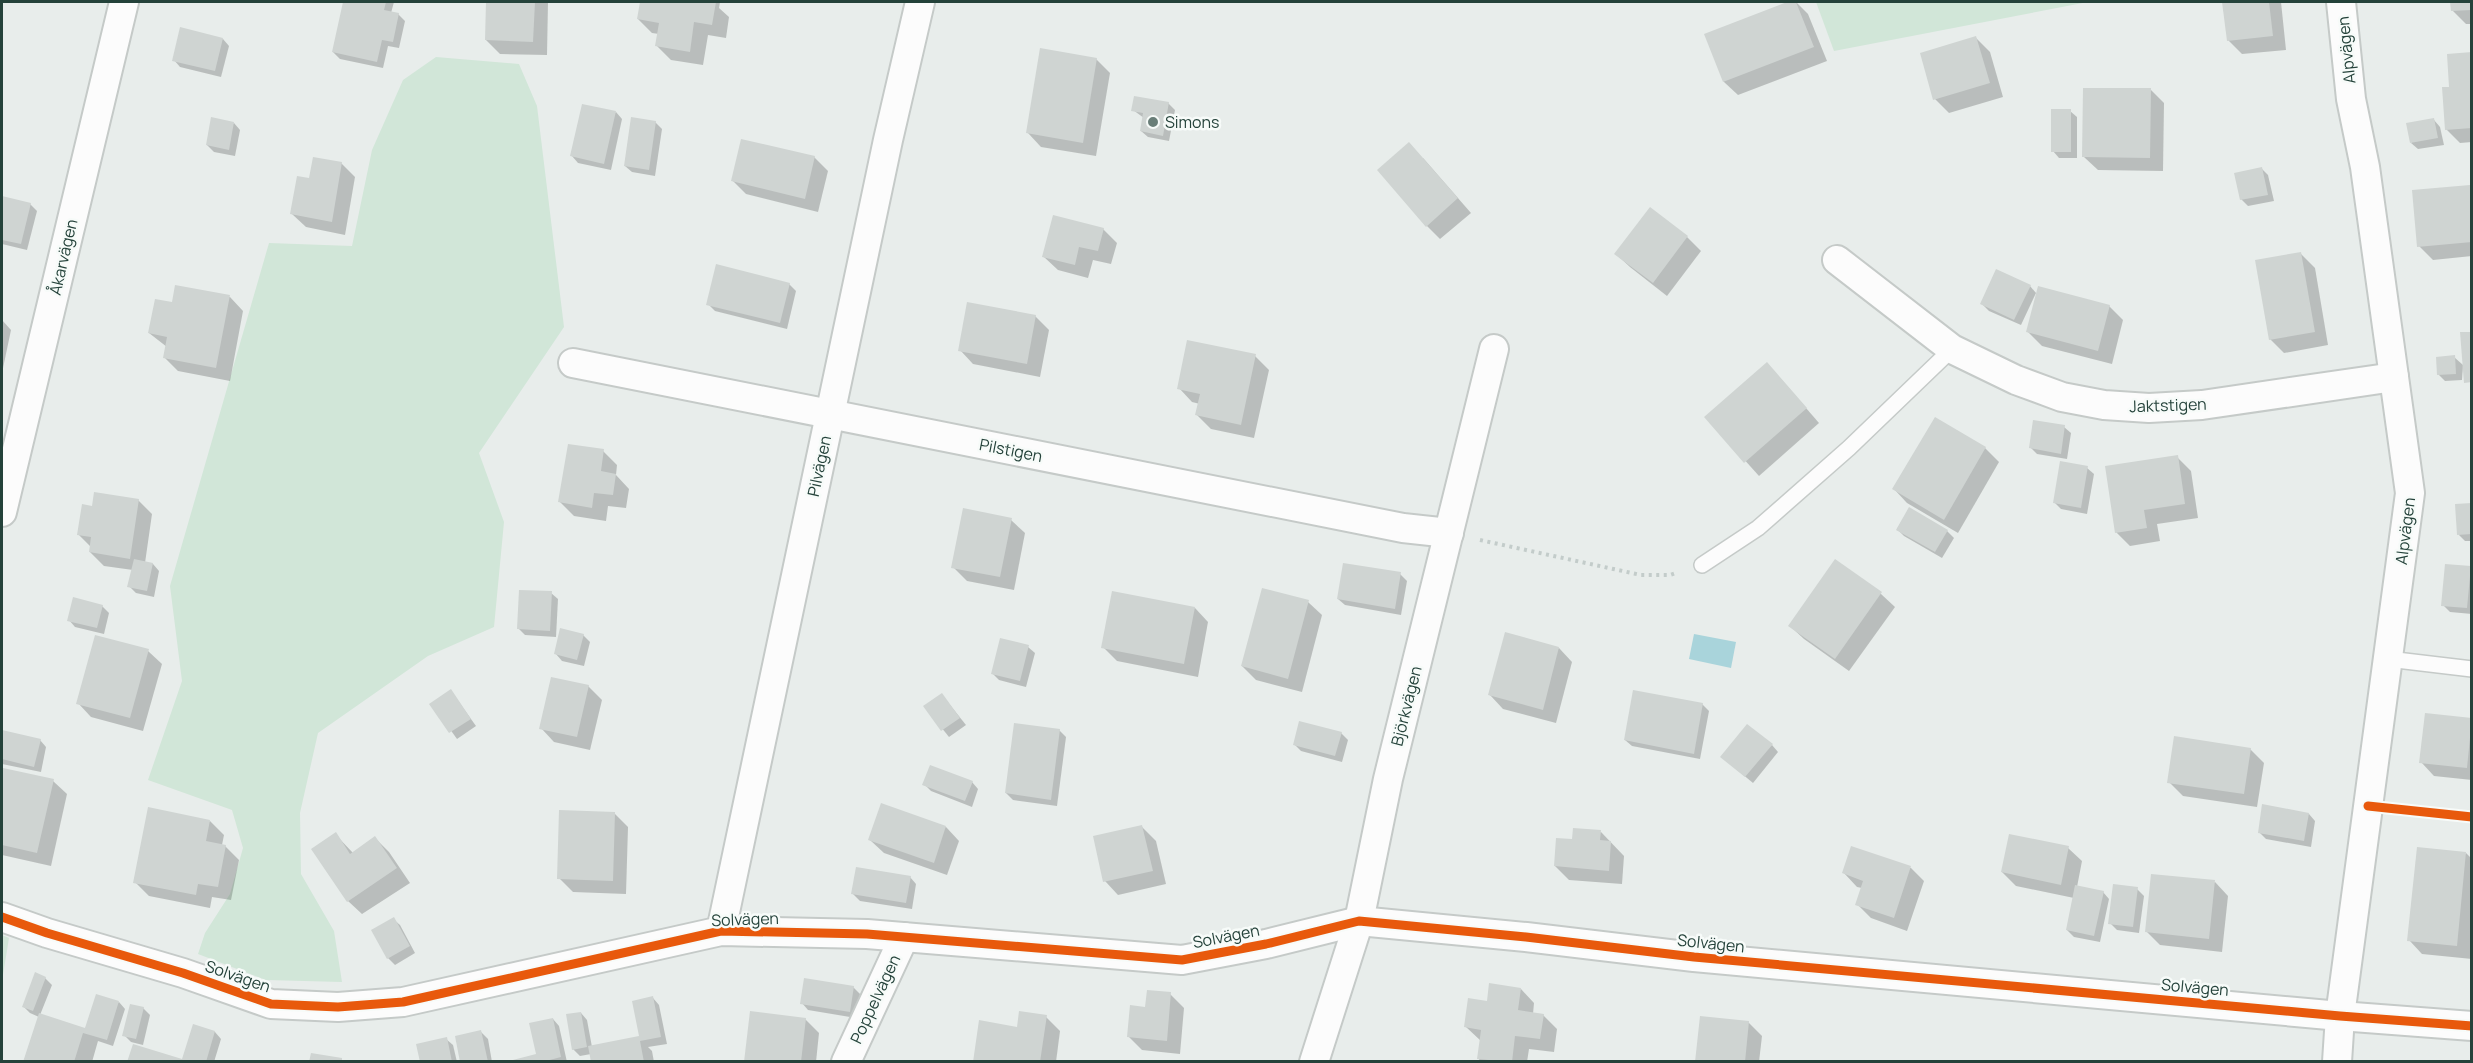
<svg xmlns="http://www.w3.org/2000/svg" width="2473" height="1063" font-family="Manrope,sans-serif">
	<style>
		.green { fill: #d1e6d8 }
		.water { fill: #a9d4db }
		.shadow { fill: #0003 }
		.building { fill: #cfd4d2 }
		.lines { fill: none; stroke-linecap: round; stroke-linejoin: round }
		.service-casing { stroke: #c5cac8; stroke-width: 18 }
		.minor-casing { stroke: #c5cac8; stroke-width: 32 }
		.path { stroke: #c3ccca; stroke-width: 4; stroke-dasharray: 3 4.5; stroke-linecap: butt }
		.service { stroke: #fcfcfc; stroke-width: 15 }
		.minor { stroke: #fcfcfc; stroke-width: 28 }
		.cycleway-casing { stroke: #f7fbf9; stroke-width: 13 }
		.cycleway { stroke: #e8590c; stroke-width: 9 }
		.poi-dot { fill: #697e78; stroke: #f7fbf9; stroke-width: 2 }
		.labels { text-anchor: middle; dominant-baseline: central; stroke-width: 5; stroke-linejoin: round; paint-order: stroke }
		.street-label { font-size: 16px; fill: #24423a; stroke: #f7fbf9 }
		.poi-label { font-size: 16px; fill: #24423a; stroke: #f7fbf9; text-anchor: start }
	</style>
	<rect width="100%" height="100%" fill="#e8edeb"/>
	<g class="green">
		<path d="M1816,2H2088L1834,51Z"/>
		<path d="M436,57L519,64L537,106L564,327L479,453L504,522L494,627L428,656L318,733L300,813L301,874L334,931L342,982L266,980L198,954L205,933L230,894L243,848L232,810L148,780L182,681L170,586L269,243L352,246L372,150L403,80Z"/>
		<path d="M2,935L9,938L2,981Z"/>
	</g>
	<path class="water" d="M1694,634L1736,642L1731,668L1689,659Z"/>
	<g class="shadow">
		<path d="M344,2H394L391,13L398,14L405,21L399,48L388,46L383,68L340,59L333,52Z"/>
		<path d="M488,2H548L547,55L500,54L486,40Z"/>
		<path d="M641,2H720L719,8L729,17L726,38L708,35L703,65L671,60L657,46L659,34L652,33L638,19Z"/>
		<path d="M1791,2H1796L1808,14L1827,61L1738,95L1724,82L1706,35Z"/>
		<path d="M2224,2H2281L2286,50L2242,54L2228,40Z"/>
		<path d="M2452,2H2472V24H2466L2452,10Z"/>
		<path d="M1976,38L1990,52L2003,97L1949,113L1935,99Z"/>
		<path d="M223,39L229,46L221,77L180,67L174,60Z"/>
		<path d="M2472,53V142L2460,143L2446,129L2451,88Z"/>
		<path d="M1096,59L1110,73L1096,156L1041,147L1028,133Z"/>
		<path d="M2150,89L2164,103L2163,171L2098,170L2084,157Z"/>
		<path d="M1168,103L1175,110L1169,141L1148,137L1141,131L1144,118L1133,110Z"/>
		<path d="M2070,111L2077,117V158H2059L2053,151Z"/>
		<path d="M616,112L622,119L611,170L578,163L572,156Z"/>
		<path d="M2434,120L2440,127L2444,145L2418,149L2411,143Z"/>
		<path d="M655,122L662,129L655,176L632,172L625,166Z"/>
		<path d="M234,123L240,130L235,156L214,152L207,145Z"/>
		<path d="M814,157L828,171L818,212L746,194L732,180Z"/>
		<path d="M1423,158L1471,213L1440,239L1427,226Z"/>
		<path d="M341,163L355,177L345,235L306,227L292,214L310,180Z"/>
		<path d="M2261,168L2268,175L2274,201L2248,206L2241,199Z"/>
		<path d="M2469,187L2472,189V256L2433,260L2419,246Z"/>
		<path d="M2,197L30,204L37,211L27,250L2,244Z"/>
		<path d="M1650,209L1687,237L1701,251L1667,296L1630,267L1616,254Z"/>
		<path d="M1103,229L1117,243L1111,264L1093,260L1088,278L1058,270L1044,257Z"/>
		<path d="M2301,254L2315,268L2328,345L2284,353L2270,339Z"/>
		<path d="M789,284L796,291L787,329L715,311L708,304Z"/>
		<path d="M2030,286L2036,293L2021,325L1989,311L1982,304Z"/>
		<path d="M230,297L243,311L230,381L178,371L165,358L167,347L149,333L173,304Z"/>
		<path d="M2109,306L2123,320L2112,364L2042,346L2028,332Z"/>
		<path d="M1035,316L1049,330L1040,377L973,364L960,350Z"/>
		<path d="M2,320L11,330L2,373Z"/>
		<path d="M1255,356L1269,370L1254,438L1211,429L1197,415L1200,404L1192,402L1179,388Z"/>
		<path d="M2454,357L2463,365L2462,380L2445,381L2438,374Z"/>
		<path d="M1780,378L1819,423L1759,476L1706,417Z"/>
		<path d="M2064,427L2071,433L2067,459L2037,454L2031,448Z"/>
		<path d="M1985,448L1999,462L1958,533L1907,503L1894,489Z"/>
		<path d="M603,451L617,465L616,475L629,489L626,508L608,506L606,521L574,516L560,502Z"/>
		<path d="M2177,457L2191,471L2198,518L2157,524L2160,541L2130,546L2116,532Z"/>
		<path d="M2087,468L2094,474L2087,514L2061,509L2055,503Z"/>
		<path d="M138,500L152,514L145,563L153,564L159,571L154,597L136,593L129,586L133,570L104,566L90,552L91,547L79,535Z"/>
		<path d="M2472,505V541H2465L2459,535Z"/>
		<path d="M1909,509L1947,531L1954,538L1942,558L1904,536L1897,529Z"/>
		<path d="M1011,520L1025,533L1014,590L967,581L953,567Z"/>
		<path d="M1836,561L1881,594L1895,607L1849,671L1804,639L1790,626Z"/>
		<path d="M2470,567L2472,614L2450,612L2443,605Z"/>
		<path d="M1400,574L1407,581L1401,615L1345,605L1338,599Z"/>
		<path d="M551,593L558,599L556,637L525,635L518,628Z"/>
		<path d="M1308,602L1322,615L1302,692L1256,680L1242,666Z"/>
		<path d="M102,606L109,613L104,634L75,627L69,620Z"/>
		<path d="M1195,608L1208,622L1198,677L1117,661L1103,647Z"/>
		<path d="M583,635L590,642L584,666L562,661L556,654Z"/>
		<path d="M1028,647L1035,653L1026,687L999,680L992,673Z"/>
		<path d="M1559,648L1572,662L1556,723L1503,709L1490,695Z"/>
		<path d="M148,651L162,664L143,731L91,717L78,703Z"/>
		<path d="M588,686L602,700L590,750L554,742L541,728Z"/>
		<path d="M451,691L476,726L457,739L432,704Z"/>
		<path d="M942,695L966,725L949,737L925,707Z"/>
		<path d="M1702,704L1709,711L1700,759L1632,746L1625,740Z"/>
		<path d="M2472,720V780L2434,776L2421,762Z"/>
		<path d="M1059,730L1066,737L1057,806L1013,800L1006,793Z"/>
		<path d="M2,732L40,740L46,747L41,772L2,764Z"/>
		<path d="M1341,733L1348,740L1342,762L1301,751L1295,745Z"/>
		<path d="M1772,745L1778,752L1753,783L1729,763Z"/>
		<path d="M2250,749L2264,763L2257,807L2183,796L2169,782Z"/>
		<path d="M4,769L53,781L67,794L51,866L2,855V781Z"/>
		<path d="M972,782L978,789L972,807L931,791L924,784Z"/>
		<path d="M614,813L628,827L626,894L573,892L559,878Z"/>
		<path d="M2309,814L2315,821L2311,847L2266,839L2259,832Z"/>
		<path d="M210,821L224,835L222,845L225,846L239,860L231,900L212,897L210,908L149,896L135,882Z"/>
		<path d="M946,827L959,841L947,875L884,853L870,840Z"/>
		<path d="M1142,827L1156,841L1166,884L1118,895L1105,881Z"/>
		<path d="M1601,832L1624,856L1622,884L1569,880L1555,866L1574,841Z"/>
		<path d="M335,834L353,853L375,838L389,852L410,883L362,914L348,901Z"/>
		<path d="M1852,848L1911,868L1924,881L1907,931L1871,918L1857,904L1862,888L1857,887L1844,873Z"/>
		<path d="M2068,848L2082,861L2077,887L2103,892L2109,899L2100,942L2074,937L2067,930L2074,898L2016,886L2002,872Z"/>
		<path d="M2466,853L2472,859V959L2422,954L2409,940Z"/>
		<path d="M910,877L916,884L912,909L860,901L853,894Z"/>
		<path d="M2215,882L2228,896L2222,952L2160,945L2146,931Z"/>
		<path d="M2137,889L2144,896L2139,933L2117,930L2110,923Z"/>
		<path d="M393,919L400,925L415,953L395,965L388,958Z"/>
		<path d="M45,978L52,985L40,1015L84,1029L119,1002L125,1009L113,1046L98,1041L92,1062H25L39,1017L30,1013L23,1006Z"/>
		<path d="M853,987L860,994L856,1018L808,1010L802,1003Z"/>
		<path d="M1521,989L1534,1003L1533,1014L1543,1015L1557,1029L1554,1052L1529,1049L1527,1062H1481L1478,1058L1481,1041L1466,1027L1488,1003Z"/>
		<path d="M1170,994L1184,1008L1180,1054L1142,1050L1128,1036L1146,1009Z"/>
		<path d="M653,998L659,1005L667,1044L648,1047L652,1051L654,1062H593L591,1054L580,1056L573,1049L581,1013L587,1020L592,1047L641,1037Z"/>
		<path d="M143,1008L150,1015L143,1045L131,1042L124,1035Z"/>
		<path d="M1046,1017L1060,1031L1056,1062H975L1018,1028Z"/>
		<path d="M553,1019L559,1026L567,1062H508L539,1055Z"/>
		<path d="M805,1019L819,1033L816,1062H746Z"/>
		<path d="M1748,1022L1762,1036L1759,1062H1697Z"/>
		<path d="M194,1026L215,1032L221,1039L214,1062H183Z"/>
		<path d="M481,1032L488,1039L492,1062H461Z"/>
		<path d="M446,1039L453,1045L457,1062H421Z"/>
	</g>
	<g class="building">
		<path d="M343,2H386L384,10L399,13L393,42L382,40L377,62L332,52Z"/>
		<path d="M486,2H535L533,42L485,40Z"/>
		<path d="M640,2H716L712,25L694,22L690,52L655,46L659,23L637,19Z"/>
		<path d="M1787,2H1796L1814,47L1723,82L1704,34Z"/>
		<path d="M2222,2H2269L2273,36L2227,41Z"/>
		<path d="M2450,2H2472V10L2451,11Z"/>
		<path d="M180,27L223,38L215,71L172,61Z"/>
		<path d="M1976,36L1990,83L1933,100L1920,53Z"/>
		<path d="M1040,48L1097,58L1083,143L1026,133Z"/>
		<path d="M2472,52V128L2445,130L2442,87H2449L2447,54Z"/>
		<path d="M2083,88H2151L2150,158L2082,157Z"/>
		<path d="M1134,96L1169,102L1163,136L1140,131L1143,113L1131,111Z"/>
		<path d="M582,104L616,111L604,164L570,156Z"/>
		<rect x="2051" y="109" width="20" height="43"/>
		<path d="M211,117L234,122L229,150L206,145Z"/>
		<path d="M631,117L656,121L649,170L624,166Z"/>
		<path d="M2434,118L2438,138L2410,143L2406,123Z"/>
		<path d="M741,139L815,156L805,199L731,181Z"/>
		<path d="M1409,142L1458,198L1426,227L1377,170Z"/>
		<path d="M313,157L342,162L332,222L290,214L297,176L309,178Z"/>
		<path d="M2262,167L2268,195L2240,200L2234,173Z"/>
		<path d="M2470,185L2472,242L2417,247L2412,190Z"/>
		<path d="M2,196L31,203L21,244L2,240Z"/>
		<path d="M1650,207L1688,236L1653,283L1614,254Z"/>
		<path d="M1053,215L1104,228L1098,251L1079,247L1075,265L1042,257Z"/>
		<path d="M2301,252L2315,332L2269,340L2255,260Z"/>
		<path d="M716,264L790,283L780,323L706,305Z"/>
		<path d="M1996,269L2031,285L2014,320L1980,304Z"/>
		<path d="M175,285L230,295L216,368L163,358L167,337L148,333L155,299L172,302Z"/>
		<path d="M2038,286L2110,305L2098,351L2026,332Z"/>
		<path d="M967,302L1036,315L1027,364L958,351Z"/>
		<path d="M2460,332H2472V382L2464,383Z"/>
		<path d="M1187,340L1256,354L1241,425L1195,415L1200,394L1177,389Z"/>
		<path d="M2455,355L2456,374L2437,375L2436,357Z"/>
		<path d="M1767,362L1807,408L1744,463L1704,417Z"/>
		<path d="M1935,417L1986,447L1944,520L1892,489Z"/>
		<path d="M2033,420L2065,425L2061,454L2029,448Z"/>
		<path d="M568,444L604,449L601,471L616,474L613,495L594,493L592,508L558,502Z"/>
		<path d="M2178,455L2185,504L2144,510L2147,528L2115,533L2105,466Z"/>
		<path d="M2060,461L2088,466L2081,508L2053,503Z"/>
		<path d="M94,492L139,499L130,559L89,552L91,537L77,535L82,504L92,506Z"/>
		<path d="M2472,503V534L2457,535L2455,504Z"/>
		<path d="M1909,507L1948,530L1935,552L1896,530Z"/>
		<path d="M963,508L1012,518L1000,577L951,568Z"/>
		<path d="M134,559L153,563L147,591L127,587Z"/>
		<path d="M1835,559L1882,592L1835,659L1788,626Z"/>
		<path d="M1343,563L1401,572L1395,609L1337,599Z"/>
		<path d="M2445,564L2471,566L2467,608L2441,606Z"/>
		<path d="M1262,588L1309,600L1288,679L1241,666Z"/>
		<path d="M519,590L552,591L550,631L517,629Z"/>
		<path d="M1112,591L1195,607L1184,664L1101,648Z"/>
		<path d="M73,597L103,605L97,628L67,621Z"/>
		<path d="M560,628L584,634L577,660L554,654Z"/>
		<path d="M1505,632L1559,647L1543,710L1488,695Z"/>
		<path d="M95,635L149,649L130,718L76,704Z"/>
		<path d="M1000,638L1029,645L1020,681L991,674Z"/>
		<path d="M551,677L589,685L577,737L539,729Z"/>
		<path d="M451,689L471,719L449,733L429,704Z"/>
		<path d="M1633,690L1703,703L1694,754L1624,740Z"/>
		<path d="M942,693L960,718L941,731L923,706Z"/>
		<path d="M2425,713L2472,718L2467,768L2419,763Z"/>
		<path d="M1299,721L1342,732L1335,756L1293,745Z"/>
		<path d="M1014,723L1060,729L1051,800L1005,793Z"/>
		<path d="M1747,724L1773,744L1745,777L1720,757Z"/>
		<path d="M2,730L41,739L34,767L2,759Z"/>
		<path d="M2174,736L2251,748L2244,794L2167,783Z"/>
		<path d="M930,765L973,781L965,801L922,785Z"/>
		<path d="M3,768L54,779L37,853L2,845Z"/>
		<path d="M881,803L946,826L934,863L868,840Z"/>
		<path d="M2262,804L2309,813L2304,841L2258,833Z"/>
		<path d="M148,807L210,820L206,841L226,845L218,887L198,884L196,895L133,883Z"/>
		<path d="M559,810L615,812L613,881L557,879Z"/>
		<path d="M1142,825L1153,871L1103,882L1093,836Z"/>
		<path d="M1573,828L1601,830L1600,840L1611,841L1609,871L1554,866L1556,838L1572,839Z"/>
		<path d="M336,832L350,854L375,836L397,868L347,902L311,849Z"/>
		<path d="M2009,834L2069,846L2061,885L2001,872Z"/>
		<path d="M1851,846L1911,866L1894,918L1855,905L1863,881L1842,873Z"/>
		<path d="M2417,847L2466,852L2457,946L2407,941Z"/>
		<path d="M856,867L911,876L906,903L851,894Z"/>
		<path d="M2151,874L2215,880L2209,939L2145,932Z"/>
		<path d="M2113,884L2138,887L2133,927L2108,924Z"/>
		<path d="M2075,885L2104,891L2094,936L2066,930Z"/>
		<path d="M394,917L410,946L387,959L371,930Z"/>
		<path d="M35,972L46,977L33,1011L22,1007Z"/>
		<path d="M804,978L854,986L850,1012L800,1004Z"/>
		<path d="M1489,983L1521,988L1518,1010L1544,1014L1540,1039L1515,1036L1512,1062L1477,1059L1481,1030L1464,1027L1468,998L1487,1001Z"/>
		<path d="M1147,990L1171,992L1167,1041L1127,1037L1130,1005L1145,1007Z"/>
		<path d="M96,994L119,1001L107,1040L83,1033L74,1062H23L39,1013L85,1028Z"/>
		<path d="M653,996L661,1037L640,1041L644,1062H591L588,1046L639,1036L632,1001Z"/>
		<path d="M130,1004L144,1007L136,1039L122,1036Z"/>
		<path d="M750,1011L806,1018L801,1062H744Z"/>
		<path d="M1019,1011L1047,1015L1040,1062H973L979,1020L1017,1027Z"/>
		<path d="M581,1012L587,1047L572,1050L566,1014Z"/>
		<path d="M1700,1016L1749,1021L1745,1062H1695Z"/>
		<path d="M553,1018L561,1057L542,1062H505L536,1054L529,1023Z"/>
		<path d="M193,1024L215,1031L206,1062H127L133,1044L182,1059Z"/>
		<path d="M481,1030L488,1062H460L455,1036Z"/>
		<path d="M447,1037L452,1062H420L416,1044Z"/>
		<path d="M311,1053L342,1058V1062H309Z"/>
	</g>
	<g class="lines">
		<defs>
			<g id="service">
				<path d="M1702,565L1758,528L1849,448L1952,349"/>
				<path d="M2388,659L2472,669"/>
			</g>
			<g id="minor">
				<path d="M1837,260L1952,349L2016,380L2062,397L2104,405L2149,408L2202,405L2394,377"/>
				<path d="M573,363L1403,528L1449,533"/>
				<path d="M2,512L124,2"/>
				<path d="M2,917L47,933L183,973L271,1004L338,1007L403,1002L721,931L867,934L1182,960L1266,944L1359,921L1526,937L1694,957L2340,1016L2472,1026"/>
				<path d="M721,931L888,140L920,2"/>
				<path d="M846,1062L904,937"/>
				<path d="M1314,1062L1359,921L1388,779L1494,349"/>
				<path d="M2337,1062L2340,1016L2410,493L2365,167L2351,99L2341,2"/>
			</g>
		</defs>
		<use href="#service" class="service-casing"/>
		<use href="#minor" class="minor-casing"/>
		<path class="path" d="M1480,540L1641,575H1670L1676,573"/>
		<use href="#service" class="service"/>
		<use href="#minor" class="minor"/>
		<defs>
			<g id="cycleway">
				<path d="M2368,806L2472,817"/>
				<path d="M2,917L47,933L183,973L271,1004L338,1007L403,1002L721,931L867,934L1182,960L1266,944L1359,921L1526,937L1694,957L2340,1016L2472,1026"/>
			</g>
		</defs>
		<use href="#cycleway" class="cycleway-casing"/>
		<use href="#cycleway" class="cycleway"/>
	</g>
	<circle class="poi-dot" cx="1153" cy="122" r="6"/>
	<g class="labels">
		<g class="street-label">
			<text transform="translate(2346 50) rotate(-96)">Alpvägen</text>
			<text transform="translate(63 257) rotate(-77)">Åkarvägen</text>
			<text transform="translate(2168 405) rotate(-2)">Jaktstigen</text>
			<text transform="translate(1011 450) rotate(11)">Pilstigen</text>
			<text transform="translate(819 466) rotate(-78)">Pilvägen</text>
			<text transform="translate(2405 531) rotate(-83)">Alpvägen</text>
			<text transform="translate(1406 706) rotate(-76)">Björkvägen</text>
			<text transform="translate(745 919) rotate(-2)">Solvägen</text>
			<text transform="translate(1226 936) rotate(-11)">Solvägen</text>
			<text transform="translate(1711 943) rotate(6)">Solvägen</text>
			<text transform="translate(238 976) rotate(19)">Solvägen</text>
			<text transform="translate(2195 987) rotate(5)">Solvägen</text>
			<text transform="translate(875 999) rotate(-65)">Poppelvägen</text>
		</g>
		<g class="poi-label">
			<text x="1165" y="122">Simons</text>
		</g>
	</g>
	<rect width="2473" height="1063" fill="none" stroke="#24423a" stroke-width="6"/>
</svg>
